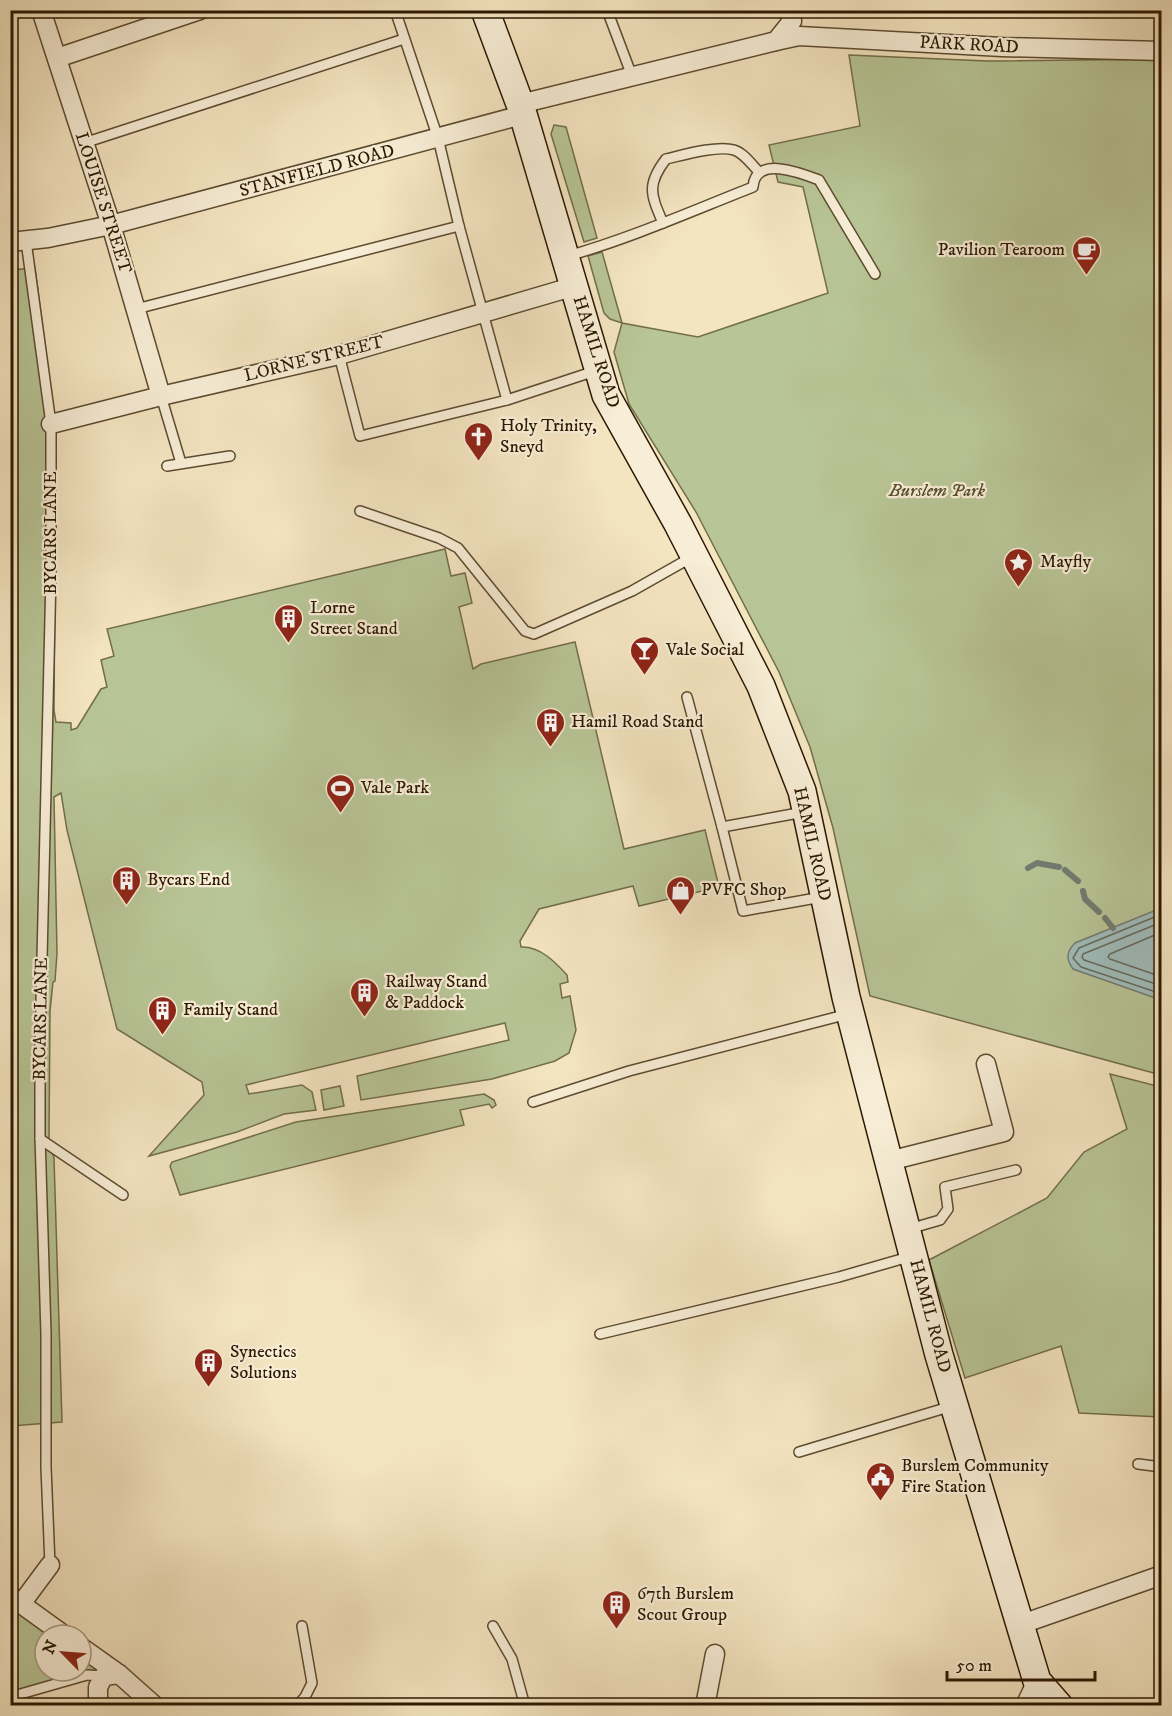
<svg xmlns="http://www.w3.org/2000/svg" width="1172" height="1716" font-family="'IM FELL DW Pica',serif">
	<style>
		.green { fill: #b8c596; stroke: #726e4b; stroke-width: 1.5 }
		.water { fill: #9fbdbc; stroke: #717b71; stroke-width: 1.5 }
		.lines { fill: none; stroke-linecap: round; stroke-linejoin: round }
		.shore { stroke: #656a5e; stroke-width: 1.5 }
		.stream { stroke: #717b71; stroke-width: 6 }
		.lane-casing { stroke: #5d4b30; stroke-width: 12 }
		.street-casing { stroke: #5d4b30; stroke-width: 21 }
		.secondary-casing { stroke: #2b1800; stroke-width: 30 }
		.lane { stroke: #f8eed7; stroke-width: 9 }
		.street { stroke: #f8eed7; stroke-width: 18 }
		.secondary { stroke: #f8eed7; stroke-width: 27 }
		.labels { text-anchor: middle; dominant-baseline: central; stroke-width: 4.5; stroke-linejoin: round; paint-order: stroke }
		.street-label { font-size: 18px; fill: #2b1800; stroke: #f8eed7 }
		.poi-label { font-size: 18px; fill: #2b1800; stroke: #f8eed7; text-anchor: start }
		.park-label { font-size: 18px; font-style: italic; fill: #554c2d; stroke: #f8eed7 }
	</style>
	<rect width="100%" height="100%" fill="#f4e5c1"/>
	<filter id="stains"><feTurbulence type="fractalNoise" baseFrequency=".00333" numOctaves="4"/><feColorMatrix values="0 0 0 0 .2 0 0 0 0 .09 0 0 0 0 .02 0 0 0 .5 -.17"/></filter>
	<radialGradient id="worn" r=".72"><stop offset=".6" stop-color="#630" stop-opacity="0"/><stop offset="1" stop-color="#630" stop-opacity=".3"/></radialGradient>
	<g class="green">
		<path d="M849,55L987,61L1161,59V1075L870,996L833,828L810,747L779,672L696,512L629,404L614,352L622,323L610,319L604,313L588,256L602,252L622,323L698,337L828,293L803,187L778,182L769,145L860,126Z"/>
		<path d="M554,125L566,127L597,238L584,242L551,134Z"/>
		<path d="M35,268L56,429L54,710L56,722L71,723V730L77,728L101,689L107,687L101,660L114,656L107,629L445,549L451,576L465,573L472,603L459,607L473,669L481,664L575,642L624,849L705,830L719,887L639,906L633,886L539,909L520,941L521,947C540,946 555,962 567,975L568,982L560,984L562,998L570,996L576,1030L569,1053L555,1061L492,1079L361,1100L357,1076L509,1040L505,1023L246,1085L249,1094L302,1085L312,1092L316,1110L284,1114L237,1132L149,1156L204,1095L202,1082L117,1029L67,830L61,793L54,797L57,953L55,981L53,982L50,1011L49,1138L54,1158L62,1422L11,1426L10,270Z"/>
		<path d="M1110,1074L1161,1087V1417L1079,1413L1061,1346L965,1378L929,1260L1047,1198L1084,1152L1127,1129Z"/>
		<path d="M340,1086L344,1106L324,1110L321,1090Z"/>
		<path d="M484,1094L494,1100L496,1105L492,1108L489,1104L460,1110L464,1125L180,1195L170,1166L172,1162L296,1122Z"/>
		<path d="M10,1596L65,1635H45V1671H81V1647L110,1667L11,1697Z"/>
	</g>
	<path class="water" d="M1161,908V1000L1073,969C1066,959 1066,952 1075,943Z"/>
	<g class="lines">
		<g class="shore">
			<path d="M1162,914L1079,948L1073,958L1081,967L1162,994"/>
			<path d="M1162,922L1083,954L1082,957L1084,960L1162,986"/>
			<path d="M1162,932L1110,954L1108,957L1110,959L1162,977"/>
		</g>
		<g class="stream">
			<path d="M1028,868L1037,863L1059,867"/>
			<path d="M1065,870L1078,881"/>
			<path d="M1083,891L1085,899L1099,912"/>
			<path d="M1105,918L1113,928"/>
		</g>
		<defs>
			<g id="lane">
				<path d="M395,10L438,138L459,226L507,400"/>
				<path d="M607,10L632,76"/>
				<path d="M84,143L404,39"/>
				<path d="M663,223C651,195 646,185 666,159C683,155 717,145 734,150C744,153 752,165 759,172"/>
				<path d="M26,241L51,424V575L40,1044V1136L46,1334V1467L50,1565"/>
				<path d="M568,256C631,238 692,211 753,187C755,155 801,173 819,180L875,274"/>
				<path d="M136,309L459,226"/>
				<path d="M339,355L360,436L507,400L598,370"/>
				<path d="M161,396L181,463"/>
				<path d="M167,466L230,456"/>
				<path d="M360,511L439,538L458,548L525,631L534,634L632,591L692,557"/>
				<path d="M687,697L722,827L804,812"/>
				<path d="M722,827L743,911L822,897"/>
				<path d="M533,1102L629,1071L848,1014"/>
				<path d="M40,1139L123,1195"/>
				<path d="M909,1229L940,1220L948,1209L945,1187L1016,1170"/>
				<path d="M600,1334L839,1277L912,1256"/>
				<path d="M799,1452L952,1406"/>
				<path d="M1138,1464L1162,1467"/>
				<path d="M493,1626L512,1659L525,1706"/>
				<path d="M17,1706V1695L87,1675L104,1676"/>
				<path d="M297,1706L305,1697L312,1683L302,1626"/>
			</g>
			<g id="street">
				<path d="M41,10L111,225L161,396"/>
				<path d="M776,41L799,36L1002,47L1162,51"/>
				<path d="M57,58L200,10"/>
				<path d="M520,104L776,41L792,21L788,10"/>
				<path d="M10,242L48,238L111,225L522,115"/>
				<path d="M51,424L161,396L339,355L575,286"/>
				<path d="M889,1161L1004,1132L986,1064"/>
				<path d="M10,1596L64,1635"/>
				<path d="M21,1604L50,1565"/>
				<path d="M1019,1625L1162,1575"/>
				<path d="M81,1647L119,1674L155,1706"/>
				<path d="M98,1706V1687L104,1676L119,1674"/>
				<path d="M705,1706L715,1654"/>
				<path d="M1025,1706L1037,1681"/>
			</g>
			<path id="secondary" d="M485,10L520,104L606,395L678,524L761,686L802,791L846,997L939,1355L1037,1681L1059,1706"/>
		</defs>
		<use href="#lane" class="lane-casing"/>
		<use href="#street" class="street-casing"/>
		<use href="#secondary" class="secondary-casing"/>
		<use href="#lane" class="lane"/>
		<use href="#street" class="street"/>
		<use href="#secondary" class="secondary"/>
	</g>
	<defs>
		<symbol id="cafe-pin" viewBox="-11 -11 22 30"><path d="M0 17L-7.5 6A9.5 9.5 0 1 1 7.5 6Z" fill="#8f2418" stroke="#f8eed7"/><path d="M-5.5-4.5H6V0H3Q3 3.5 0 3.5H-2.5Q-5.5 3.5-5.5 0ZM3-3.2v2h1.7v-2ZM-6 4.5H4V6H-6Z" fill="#fff"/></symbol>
		<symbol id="church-pin" viewBox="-11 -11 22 30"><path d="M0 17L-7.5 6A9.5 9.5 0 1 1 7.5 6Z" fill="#8f2418" stroke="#f8eed7"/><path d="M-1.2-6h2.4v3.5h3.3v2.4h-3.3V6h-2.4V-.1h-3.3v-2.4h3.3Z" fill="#fff"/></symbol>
		<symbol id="sight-pin" viewBox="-11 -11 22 30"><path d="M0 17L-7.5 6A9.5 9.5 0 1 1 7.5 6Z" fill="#8f2418" stroke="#f8eed7"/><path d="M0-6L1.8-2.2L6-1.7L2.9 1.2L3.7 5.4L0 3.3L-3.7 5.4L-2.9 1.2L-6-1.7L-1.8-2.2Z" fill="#fff"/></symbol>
		<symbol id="building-pin" viewBox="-11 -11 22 30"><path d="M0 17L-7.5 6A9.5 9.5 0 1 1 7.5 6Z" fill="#8f2418" stroke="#f8eed7"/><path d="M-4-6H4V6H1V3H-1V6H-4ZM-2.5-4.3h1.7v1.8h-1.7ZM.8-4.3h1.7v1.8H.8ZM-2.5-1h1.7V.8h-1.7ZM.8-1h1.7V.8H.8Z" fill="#fff"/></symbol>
		<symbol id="bar-pin" viewBox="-11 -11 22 30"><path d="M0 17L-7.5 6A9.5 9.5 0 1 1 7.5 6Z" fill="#8f2418" stroke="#f8eed7"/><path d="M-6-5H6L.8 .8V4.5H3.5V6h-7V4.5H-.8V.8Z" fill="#fff"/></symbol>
		<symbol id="stadium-pin" viewBox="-11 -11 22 30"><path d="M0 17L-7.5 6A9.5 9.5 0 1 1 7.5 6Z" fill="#8f2418" stroke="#f8eed7"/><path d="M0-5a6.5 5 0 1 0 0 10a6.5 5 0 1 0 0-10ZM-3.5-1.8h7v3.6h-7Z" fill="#fff"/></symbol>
		<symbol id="shop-pin" viewBox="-11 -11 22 30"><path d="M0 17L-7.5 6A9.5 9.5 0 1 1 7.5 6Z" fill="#8f2418" stroke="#f8eed7"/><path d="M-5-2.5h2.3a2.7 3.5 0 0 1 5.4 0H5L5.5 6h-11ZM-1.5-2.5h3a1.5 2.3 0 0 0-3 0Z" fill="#fff"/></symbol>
		<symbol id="civic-pin" viewBox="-11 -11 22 30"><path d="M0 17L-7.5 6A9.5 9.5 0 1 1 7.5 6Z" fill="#8f2418" stroke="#f8eed7"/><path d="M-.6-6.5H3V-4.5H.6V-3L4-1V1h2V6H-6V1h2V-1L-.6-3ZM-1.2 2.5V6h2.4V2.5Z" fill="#fff"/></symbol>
	</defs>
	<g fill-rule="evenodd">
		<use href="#cafe-pin" x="1070" y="234" width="33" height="45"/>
		<use href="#church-pin" x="462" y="420" width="33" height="45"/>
		<use href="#sight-pin" x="1002" y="546" width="33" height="45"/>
		<use href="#building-pin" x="272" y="602" width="33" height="45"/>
		<use href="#bar-pin" x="628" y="634" width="33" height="45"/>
		<use href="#building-pin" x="534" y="706" width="33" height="45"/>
		<use href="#stadium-pin" x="324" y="772" width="33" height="45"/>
		<use href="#building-pin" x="110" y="864" width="33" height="45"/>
		<use href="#shop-pin" x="664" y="874" width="33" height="45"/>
		<use href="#building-pin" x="348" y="976" width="33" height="45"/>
		<use href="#building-pin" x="146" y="994" width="33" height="45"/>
		<use href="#building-pin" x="192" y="1346" width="33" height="45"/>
		<use href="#civic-pin" x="864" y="1460" width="33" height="45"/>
		<use href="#building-pin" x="600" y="1588" width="33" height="45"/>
	</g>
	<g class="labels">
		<g class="street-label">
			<text transform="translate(969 45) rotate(3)">PARK ROAD</text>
			<text transform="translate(317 171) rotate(-15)">STANFIELD ROAD</text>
			<text transform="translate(103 203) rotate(72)">LOUISE STREET</text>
			<text transform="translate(596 352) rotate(72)">HAMIL ROAD</text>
			<text transform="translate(314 359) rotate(-14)">LORNE STREET</text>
			<text transform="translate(51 533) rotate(-90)">BYCARS LANE</text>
			<text transform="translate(812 844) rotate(77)">HAMIL ROAD</text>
			<text transform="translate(41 1019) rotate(-89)">BYCARS LANE</text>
			<text transform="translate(930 1316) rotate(75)">HAMIL ROAD</text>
		</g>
		<g class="poi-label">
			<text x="1065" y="250" text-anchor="end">Pavilion Tearoom</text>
			<text x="500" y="426">Holy Trinity,<tspan x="500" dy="21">Sneyd</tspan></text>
			<text x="1040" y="562">Mayfly</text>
			<text x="310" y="608">Lorne<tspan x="310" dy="21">Street Stand</tspan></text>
			<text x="666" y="650">Vale Social</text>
			<text x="571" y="722">Hamil Road Stand</text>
			<text x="361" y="788">Vale Park</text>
			<text x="147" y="880">Bycars End</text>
			<text x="701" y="890">PVFC Shop</text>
			<text x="385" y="982">Railway Stand<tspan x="385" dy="21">&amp; Paddock</tspan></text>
			<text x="183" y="1010">Family Stand</text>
			<text x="230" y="1352">Synectics<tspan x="230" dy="21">Solutions</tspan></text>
			<text x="901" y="1466">Burslem Community<tspan x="901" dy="21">Fire Station</tspan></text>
			<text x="637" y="1594">67th Burslem<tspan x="637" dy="21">Scout Group</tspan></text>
		</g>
		<g class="park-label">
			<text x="937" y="491">Burslem Park</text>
		</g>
	</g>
	<rect width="1172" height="1716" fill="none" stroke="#f4e5c1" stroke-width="36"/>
	<rect x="12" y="12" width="1148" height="1692" fill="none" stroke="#2b1800" stroke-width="3"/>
	<rect x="18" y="18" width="1136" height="1680" fill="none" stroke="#2b1800" stroke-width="1.5"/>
	<g transform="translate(63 1653) rotate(295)"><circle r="28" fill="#f8eed7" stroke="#a69881" stroke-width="1.5"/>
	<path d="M0-4.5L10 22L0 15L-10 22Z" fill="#8f2418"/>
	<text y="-9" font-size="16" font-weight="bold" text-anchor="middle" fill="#2b1800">N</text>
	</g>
	<path d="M947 1671v9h148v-9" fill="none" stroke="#2b1800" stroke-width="3"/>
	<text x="956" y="1671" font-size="18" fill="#2b1800" stroke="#f8eed7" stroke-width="4.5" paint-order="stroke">50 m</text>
	<rect width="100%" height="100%" filter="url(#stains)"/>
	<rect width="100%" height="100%" fill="url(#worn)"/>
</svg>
